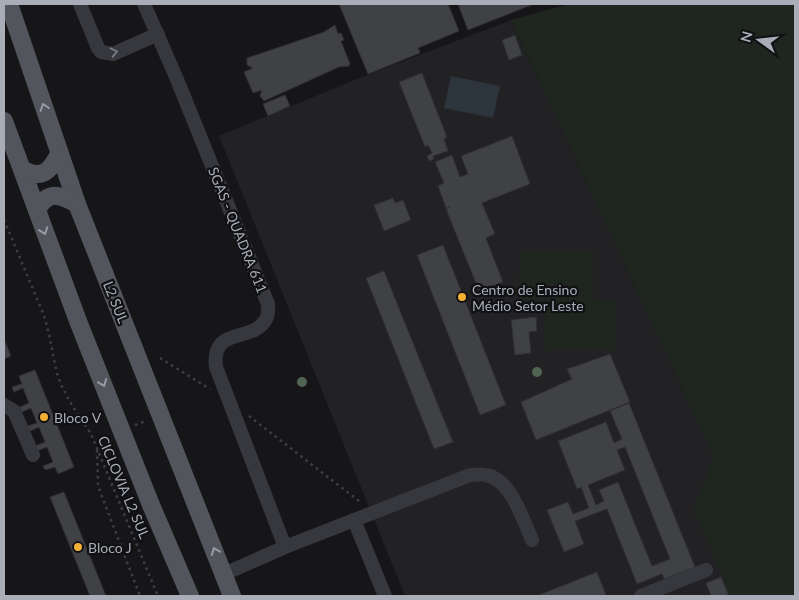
<svg xmlns="http://www.w3.org/2000/svg" width="799" height="600" font-family="Lato,sans-serif">
	<style>
		.built { fill: #222225 }
		.green { fill: #1e261f }
		.water { fill: #2c353c }
		.building { fill: #404145; stroke: #303034; fill-rule: evenodd }
		.lines { fill: none; stroke-linecap: round; stroke-linejoin: round }
		.path { stroke: #3d3f44; stroke-width: 2.5; stroke-dasharray: 2.5 4; stroke-linecap: butt }
		.minor { stroke: #37383d; stroke-width: 14 }
		.major { stroke: #53555c; stroke-width: 18 }
		.tree { fill: #506452 }
		.oneway { stroke: #757881 }
		.oneway2 { stroke: #979ba6 }
		.poi-dot { fill: #f2b134; stroke: #111113; stroke-width: 2 }
		.labels { text-anchor: middle; dominant-baseline: central; stroke-width: 4.5; stroke-linejoin: round; paint-order: stroke }
		.street-label { font-size: 14px; fill: #a8adb8; stroke: #111113 }
		.poi-label { font-size: 14px; fill: #a8adb8; stroke: #111113; text-anchor: start }
	</style>
	<rect width="100%" height="100%" fill="#161618"/>
	<path class="built" d="M511,20L779,596H405L219,136L362,77Z"/>
	<g class="green">
		<path d="M570,4H795V596H716L727,585L693,510L714,457L511,20Z"/>
		<path d="M520,250H593V299L615,300V350H545V300L519,299Z"/>
	</g>
	<path class="water" d="M451,76L500,86L493,118L444,108Z"/>
	<g class="building">
		<path d="M339,4H448L459,31L418,48L420,53L368,74Z"/>
		<path d="M458,4H534L468,30Z"/>
		<path d="M335,25L338,34L341,33L344,40L341,41L350,64L349,66L339,67L264,101L260,96L262,90L253,93L244,72L253,68L247,65V58L324,32Z"/>
		<path d="M515,35L522,55L509,60L502,40Z"/>
		<path d="M422,73L447,137L444,139L448,151L433,156L434,159L429,161L427,156L432,153L428,145L425,147L399,82Z"/>
		<path d="M285,95L290,106L268,116L263,104Z"/>
		<path d="M512,136L530,184L482,203L495,234L486,238L503,282L479,291L446,209L450,207L446,208L438,186L444,183L435,162L452,155L460,177L468,174L461,156Z"/>
		<path d="M393,198L395,203L403,200L411,220L384,231L374,205Z"/>
		<path d="M443,245L506,405L480,415L417,255Z"/>
		<path d="M384,271L453,442L434,449L366,278Z"/>
		<path d="M536,317L537,331L529,332L531,353L515,355L511,320Z"/>
		<path d="M4,339L11,356L4,359Z"/>
		<path d="M610,354L630,402L536,440L521,402L572,379L567,369Z"/>
		<path d="M35,370L74,467L58,474L55,467L45,470L43,466L53,462L47,447L37,451L35,446L45,442L39,427L30,431L28,426L37,423L31,408L22,412L20,407L29,403L23,388L14,392L12,387L22,384L19,376Z"/>
		<path d="M629,403L695,567L664,579L662,574L637,584L607,509L575,521L584,544L564,552L547,510L568,502L573,514L589,508L581,487L577,489L558,441L606,422L614,443L622,439L610,411ZM625,447L670,559L652,566L618,482L599,490L604,501L596,505L588,485L625,470L617,450Z"/>
		<path d="M64,492L106,596H90L50,497Z"/>
		<path d="M597,572L606,595L604,596H536Z"/>
		<path d="M721,577L729,596H711L706,583Z"/>
	</g>
	<g class="lines">
		<g class="path">
			<path d="M4,220L43,313C50,333 52,353 57,373C63,394 79,416 91,434L158,596"/>
			<path d="M160,358L210,389"/>
			<path d="M249,416L359,501L360,504"/>
			<path d="M135,425L146,421"/>
			<path d="M97,450L98,486L140,596"/>
		</g>
		<g class="minor">
			<path d="M80,4L98,48L101,52L113,54L158,34"/>
			<path d="M144,4L176,77L268,304C268,309 269,315 266,319C253,344 211,325 216,367L285,547"/>
			<path d="M4,405L14,411L33,455"/>
			<path d="M354,520L385,596"/>
			<path d="M224,574L285,547L470,475C475,475 481,474 486,475C511,479 523,520 532,540"/>
			<path d="M641,596L706,570"/>
		</g>
		<g class="major">
			<path d="M9,4L77,204L232,596"/>
			<path d="M4,121L78,321L151,505L190,596"/>
			<path d="M22,169C41,180 50,172 59,154"/>
			<path d="M37,210C48,190 59,194 77,204"/>
		</g>
	</g>
	<g class="tree">
		<circle cx="537" cy="372" r="5"/>
		<circle cx="302" cy="382" r="5"/>
	</g>
	<defs><path id="oneway-chevron" d="M-2-3.5L2.5 0L-2 3.5" fill="none" stroke-width="1.6" stroke-linecap="round" stroke-linejoin="round" transform="scale(1.25)"/></defs>
	<use class="oneway" href="#oneway-chevron" transform="translate(114 52) rotate(-13)"/>
	<g class="oneway2">
		<use href="#oneway-chevron" transform="translate(44 107) rotate(-108)"/>
		<use href="#oneway-chevron" transform="translate(44 231) rotate(70)"/>
		<use href="#oneway-chevron" transform="translate(103 383) rotate(68)"/>
		<use href="#oneway-chevron" transform="translate(215 551) rotate(-112)"/>
	</g>
	<g class="poi-dot">
		<circle cx="462" cy="297" r="5"/>
		<circle cx="44" cy="417" r="5"/>
		<circle cx="78" cy="547" r="5"/>
	</g>
	<g class="labels">
		<g class="street-label">
			<text transform="translate(238 230) rotate(68)">SGAS - QUADRA 611</text>
			<text transform="translate(116 302) rotate(68)">L2 SUL</text>
			<text transform="translate(124 487) rotate(67)">CICLOVIA L2 SUL</text>
		</g>
		<g class="poi-label">
			<text x="472" y="289">Centro de Ensino<tspan x="472" dy="16">Médio Setor Leste</tspan></text>
			<text x="54" y="417">Bloco V</text>
			<text x="88" y="547">Bloco J</text>
		</g>
	</g>
	<rect width="799" height="600" fill="none" stroke="#a8adb8" stroke-width="10"/>
	<g transform="translate(759 40) rotate(285)" stroke="#111113" stroke-width="4" paint-order="stroke">
	<path d="M0-4L9 19L0 12L-9 19Z" fill="#a8adb8"/>
	<text y="-8" font-size="14" font-weight="bold" text-anchor="middle" fill="#a8adb8">N</text>
	</g>
</svg>
